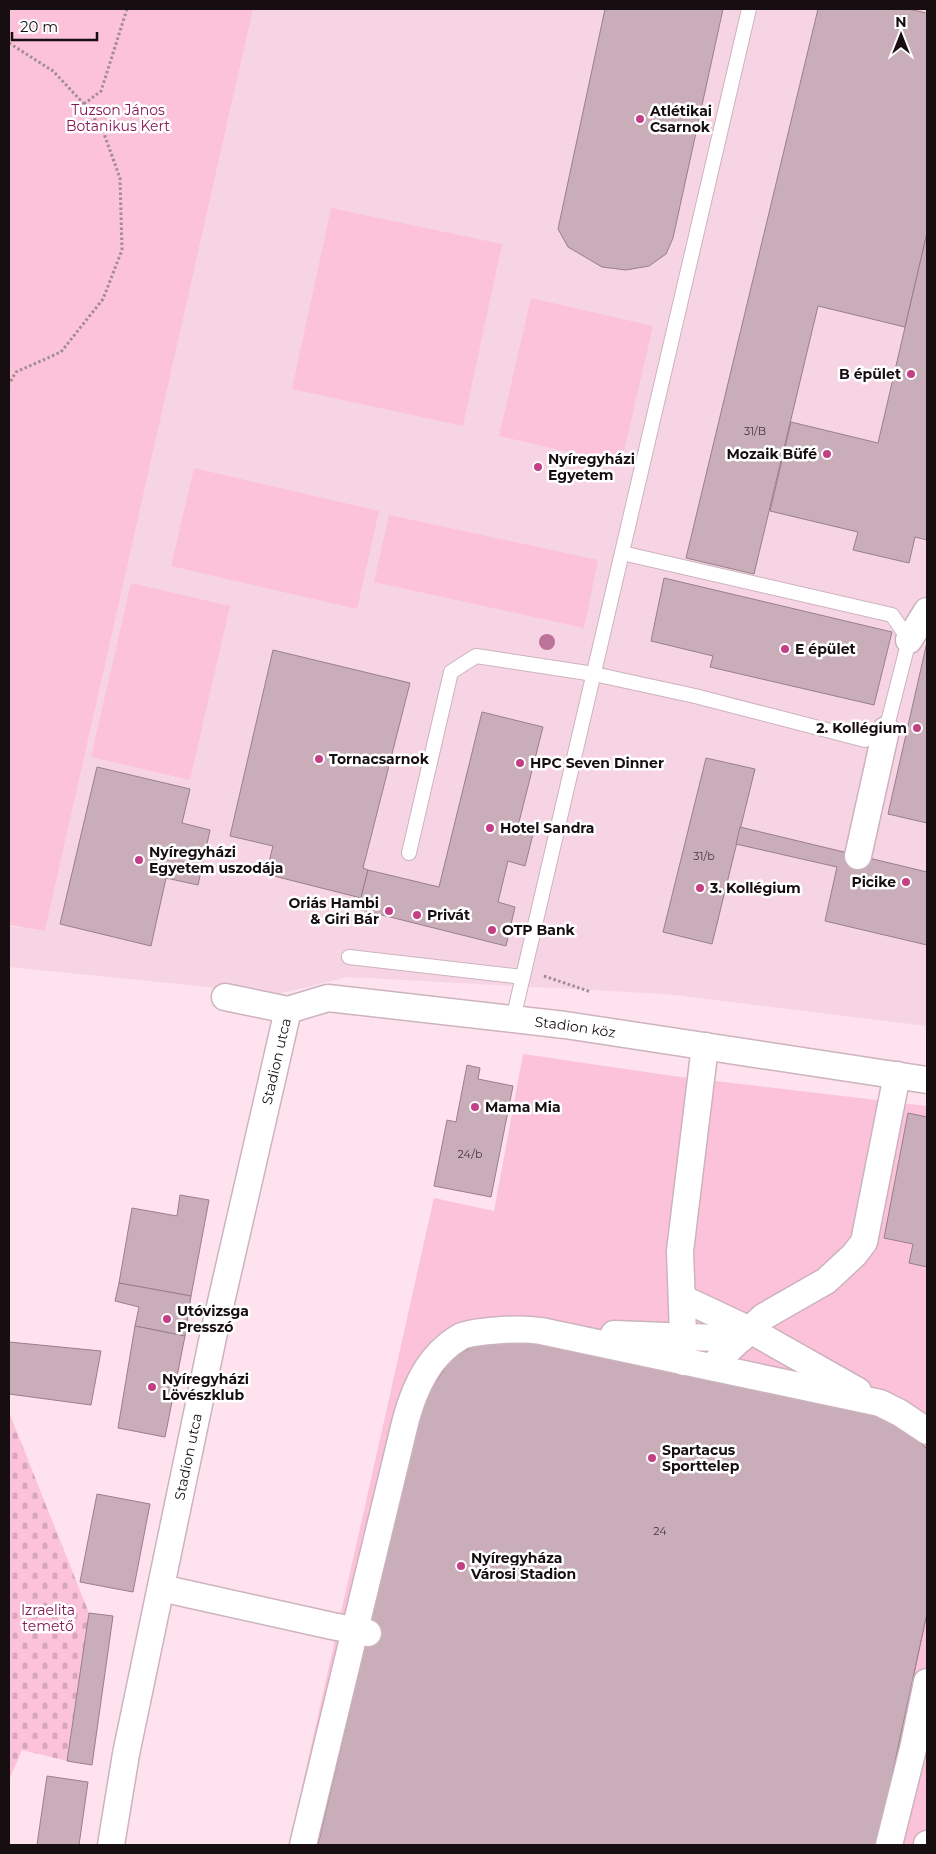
<svg xmlns="http://www.w3.org/2000/svg" width="936" height="1854" font-family="Montserrat,sans-serif">
	<style>
		.built { fill: #f7d4e3 }
		.cemetery { fill: url(#cemetery-stones) }
		.green { fill: #fcc2da }
		.building { fill: #c9aeb9; stroke: #987f89 }
		.lines { fill: none; stroke-linecap: round; stroke-linejoin: round }
		.lane-casing { stroke: #cdb3bd; stroke-width: 16 }
		.street-casing { stroke: #cdb3bd; stroke-width: 29 }
		.path { stroke: #a08c94; stroke-width: 3; stroke-dasharray: 2.5 2.5; stroke-linecap: butt }
		.lane { stroke: #fff; stroke-width: 14 }
		.street { stroke: #fff; stroke-width: 26 }
		.tree { fill: #bd729a }
		.poi-dot { fill: #c44086; stroke: #fff; stroke-width: 2 }
		.labels { text-anchor: middle; dominant-baseline: central; stroke-width: 5; stroke-linejoin: round; paint-order: stroke }
		.number-label { font-size: 11px; fill: #44363c }
		.park-label { font-size: 14px; fill: #881657; stroke: #fff }
		.poi-label { font-size: 14px; font-weight: bold; fill: #170e12; stroke: #fff; text-anchor: start }
		.street-label { font-size: 14px; fill: #170e12; stroke: #fff }
	</style>
	<defs>
		<pattern id="cemetery-stones" width="16" height="16" patternUnits="userSpaceOnUse" patternTransform="scale(1.25)"><rect width="16" height="16" fill="#fcc2da"/><path d="M2 7V4a2 2 0 0 1 4 0v3zM10 15v-3a2 2 0 0 1 4 0v3z" fill="#d7a6ba"/></pattern>
	</defs>
	<rect width="100%" height="100%" fill="#fee2ed"/>
	<path class="built" d="M253,9H927V1026L665,994L348,977L278,994L9,967V926L45,931Z"/>
	<path class="cemetery" d="M9,1412L89,1613L67,1761L22,1750L9,1780Z"/>
	<g class="green">
		<path d="M9,9H253L45,931L9,925Z"/>
		<path d="M331,208L502,244L463,426L292,389Z"/>
		<path d="M531,298L653,326L621,464L499,436Z"/>
		<path d="M194,468L379,511L357,609L171,566Z"/>
		<path d="M389,515L598,560L584,628L374,582Z"/>
		<path d="M131,583L230,606L190,780L91,757Z"/>
		<path d="M523,1054L673,1076L927,1106V1845H289L434,1198L494,1211Z"/>
	</g>
	<g class="building">
		<path d="M605,9H723L673,238L666,254L649,266L626,270L602,267L568,247L558,229Z"/>
		<path d="M818,9H908L927,13V233L905,327L818,306L754,574L686,558Z"/>
		<path d="M927,233V540L915,537L909,563L853,550L858,532L770,511L791,422L878,443Z"/>
		<path d="M664,578L892,632L874,705L710,667L713,656L651,641Z"/>
		<path d="M927,642V823L888,814Z"/>
		<path d="M273,650L410,683L363,868L368,870L361,898L266,874L273,846L230,836Z"/>
		<path d="M482,712L543,727L518,826L534,830L525,866L508,861L498,902L515,907L506,946L358,909L368,870L439,887Z"/>
		<path d="M706,758L755,769L712,944L663,932Z"/>
		<path d="M97,767L190,789L182,823L210,830L198,885L166,878L151,946L60,924Z"/>
		<path d="M740,827L927,872V945L825,921L837,867L736,844Z"/>
		<path d="M467,1065L480,1068L478,1079L513,1086L491,1197L434,1186L447,1120L456,1122Z"/>
		<path d="M908,1113L927,1117V1267L909,1263L913,1244L884,1238Z"/>
		<path d="M180,1195L209,1200L191,1296L119,1283L132,1208L177,1216Z"/>
		<path d="M119,1283L191,1296L185,1336L135,1326L139,1307L115,1301Z"/>
		<path d="M135,1326L185,1336L165,1437L118,1428Z"/>
		<path d="M521,1338L886,1417L911,1434L927,1449V1613L877,1845H756L829,1520L562,1460L475,1845H318L414,1437L429,1392L452,1358L479,1343Z"/>
		<path d="M521,1338L886,1417L911,1434L927,1449V1613L877,1845H318L414,1437L429,1392L452,1358L479,1343Z"/>
		<path d="M9,1342L101,1351L91,1405L9,1394Z"/>
		<path d="M97,1494L150,1504L133,1592L80,1582Z"/>
		<path d="M89,1613L113,1616L92,1765L67,1761Z"/>
		<path d="M47,1776L88,1782L79,1845H37Z"/>
	</g>
	<g class="lines">
		<defs>
			<g id="lane">
				<path d="M409,853L451,672L476,656L594,674L695,696L865,740L886,730L909,640L892,615L622,553"/>
				<path d="M349,957L523,977"/>
				<path d="M513,1019L749,9"/>
			</g>
			<g id="street">
				<path d="M909,640L927,611"/>
				<path d="M858,856L886,730"/>
				<path id="s1" d="M225,997L288,1010L328,998L565,1025L927,1080"/>
				<path d="M682,1298L750,1330L858,1391"/>
				<path d="M614,1334L741,1339"/>
				<path d="M684,1362L680,1251L705,1046"/>
				<path d="M711,1367L763,1317L826,1281L854,1255L864,1242L897,1075"/>
				<path d="M161,1588L332,1626L368,1633"/>
				<path id="s2" d="M111,1845L126,1754L213,1337L288,1010"/>
				<path d="M303,1845L406,1419C415,1387 429,1355 460,1337C469,1332 492,1331 502,1330C516,1329 528,1329 541,1331L880,1403L900,1413L927,1431"/>
				<path d="M889,1845L913,1749L927,1682"/>
				<path d="M927,1845V1844"/>
			</g>
		</defs>
		<use href="#lane" class="lane-casing"/>
		<use href="#street" class="street-casing"/>
		<g class="path">
			<path d="M9,43L53,71L84,104L103,131L120,178L122,250L103,299L61,352L16,372L9,384"/>
			<path d="M84,104L101,91L127,9"/>
			<path d="M544,976L591,992"/>
		</g>
		<use href="#lane" class="lane"/>
		<use href="#street" class="street"/>
	</g>
	<circle class="tree" cx="547" cy="642" r="8"/>
	<g class="poi-dot">
		<circle cx="640" cy="119" r="5"/>
		<circle cx="911" cy="374" r="5"/>
		<circle cx="827" cy="454" r="5"/>
		<circle cx="538" cy="467" r="5"/>
		<circle cx="785" cy="649" r="5"/>
		<circle cx="917" cy="728" r="5"/>
		<circle cx="319" cy="759" r="5"/>
		<circle cx="520" cy="763" r="5"/>
		<circle cx="490" cy="828" r="5"/>
		<circle cx="139" cy="860" r="5"/>
		<circle cx="906" cy="882" r="5"/>
		<circle cx="700" cy="888" r="5"/>
		<circle cx="389" cy="911" r="5"/>
		<circle cx="417" cy="915" r="5"/>
		<circle cx="492" cy="930" r="5"/>
		<circle cx="475" cy="1107" r="5"/>
		<circle cx="167" cy="1319" r="5"/>
		<circle cx="152" cy="1387" r="5"/>
		<circle cx="652" cy="1458" r="5"/>
		<circle cx="461" cy="1566" r="5"/>
	</g>
	<g class="labels">
		<g class="number-label">
			<text x="755" y="431">31/B</text>
			<text x="704" y="856">31/b</text>
			<text x="470" y="1154">24/b</text>
			<text x="660" y="1531">24</text>
		</g>
		<g class="park-label">
			<text x="118" y="110">Tuzson János<tspan x="118" dy="16">Botanikus Kert</tspan></text>
			<text x="48" y="1610">Izraelita<tspan x="48" dy="16">temető</tspan></text>
		</g>
		<g class="poi-label">
			<text x="650" y="111">Atlétikai<tspan x="650" dy="16">Csarnok</tspan></text>
			<text x="901" y="374" text-anchor="end">B épület</text>
			<text x="817" y="454" text-anchor="end">Mozaik Büfé</text>
			<text x="548" y="459">Nyíregyházi<tspan x="548" dy="16">Egyetem</tspan></text>
			<text x="795" y="649">E épület</text>
			<text x="907" y="728" text-anchor="end">2. Kollégium</text>
			<text x="329" y="759">Tornacsarnok</text>
			<text x="530" y="763">HPC Seven Dinner</text>
			<text x="500" y="828">Hotel Sandra</text>
			<text x="149" y="852">Nyíregyházi<tspan x="149" dy="16">Egyetem uszodája</tspan></text>
			<text x="896" y="882" text-anchor="end">Picike</text>
			<text x="710" y="888">3. Kollégium</text>
			<text x="379" y="903" text-anchor="end">Oriás Hambi<tspan x="379" dy="16">&amp; Giri Bár</tspan></text>
			<text x="427" y="915">Privát</text>
			<text x="502" y="930">OTP Bank</text>
			<text x="485" y="1107">Mama Mia</text>
			<text x="177" y="1311">Utóvizsga<tspan x="177" dy="16">Presszó</tspan></text>
			<text x="162" y="1379">Nyíregyházi<tspan x="162" dy="16">Lövészklub</tspan></text>
			<text x="662" y="1450">Spartacus<tspan x="662" dy="16">Sporttelep</tspan></text>
			<text x="471" y="1558">Nyíregyháza<tspan x="471" dy="16">Városi Stadion</tspan></text>
		</g>
		<g class="street-label">
			<text stroke="none"><textPath href="#s1" startOffset="355">Stadion köz</textPath></text>
			<text stroke="none"><textPath href="#s2" startOffset="801">Stadion utca</textPath></text>
			<text stroke="none"><textPath href="#s2" startOffset="396">Stadion utca</textPath></text>
		</g>
	</g>
	<rect width="936" height="1854" fill="none" stroke="#170e12" stroke-width="20"/>
	<g transform="translate(901 35)" stroke="#ffffff" stroke-width="4" paint-order="stroke">
	<path d="M0-4L9 19L0 12L-9 19Z" fill="#170e12"/>
	<text y="-8" font-size="14" font-weight="bold" text-anchor="middle" fill="#170e12">N</text>
	</g>
	<path d="M12 32v8h85v-8" fill="none" stroke="#170e12" stroke-width="2.5"/>
	<text x="20" y="32" font-size="15" fill="#170e12" stroke="#ffffff" stroke-width="4" paint-order="stroke">20 m</text>
</svg>
